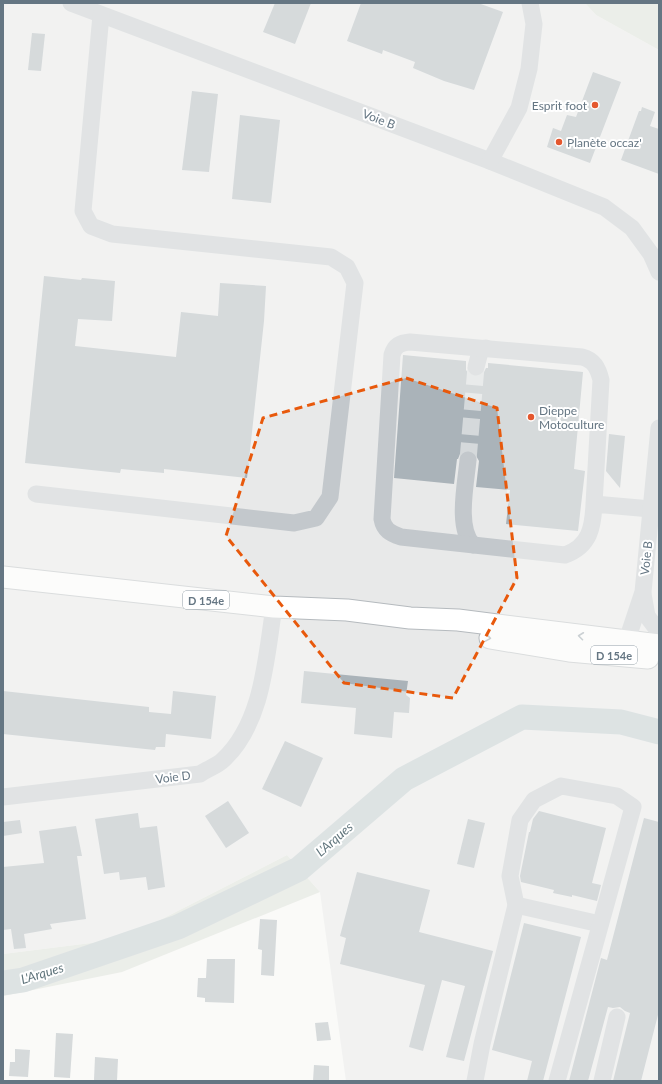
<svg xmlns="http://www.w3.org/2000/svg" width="662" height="1084" font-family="Lato,sans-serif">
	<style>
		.built { fill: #e8e9e9 }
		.green { fill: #dadfd7 }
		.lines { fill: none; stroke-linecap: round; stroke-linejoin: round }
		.river { stroke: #bbc7cb; stroke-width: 25 }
		.building { fill: #aab3b9 }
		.minor-tunnel { stroke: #d5d9db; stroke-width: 17; stroke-dasharray: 17 8; stroke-linecap: butt }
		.major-casing { stroke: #b5babe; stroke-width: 23 }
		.minor { stroke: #c3c8cc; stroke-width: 17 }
		.major { stroke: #fff; stroke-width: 21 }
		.oneway { stroke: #939fa8 }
		.marked { fill: none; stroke: #e8590c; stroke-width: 3; stroke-dasharray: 8 5; stroke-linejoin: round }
		.poi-dot { fill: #e4572e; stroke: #fff; stroke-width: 1.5 }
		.labels { text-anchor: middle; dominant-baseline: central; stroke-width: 4; stroke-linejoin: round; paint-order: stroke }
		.shield { fill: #fff; stroke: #939fa8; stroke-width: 1 }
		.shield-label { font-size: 11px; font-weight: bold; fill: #657683 }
		.poi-label { font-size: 12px; fill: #657683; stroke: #fff; text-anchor: start }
		.street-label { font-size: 12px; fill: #657683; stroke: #fff }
		.water-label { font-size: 13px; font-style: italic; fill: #60757c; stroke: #fff }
	</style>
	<rect width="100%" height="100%" fill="#fafaf8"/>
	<path class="built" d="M3,3H585L596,15L659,50V1081H346L320,892L287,855L123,939L3,954Z"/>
	<g class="green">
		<path d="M585,3H659V50L596,15Z"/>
		<path d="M287,855L320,892L122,972L3,996V954L123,939Z"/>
	</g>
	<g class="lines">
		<path class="river" d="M3,983L23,980L178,927L299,869L404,779L522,717L621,722L659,732"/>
	</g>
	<g class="building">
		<path d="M275,3H311L295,44L263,32Z"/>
		<path d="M361,3H478L503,12L474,90L444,81L413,68L415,62L383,50L382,54L347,41Z"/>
		<path d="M32,33L45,34L41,71L28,70Z"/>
		<path d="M593,72L621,82L590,163L547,147L553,128L561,131L567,115L576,117Z"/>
		<path d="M192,91L218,94L209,172L182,170Z"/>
		<path d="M642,107L655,112L650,126L659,129V174L621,160L639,111H641Z"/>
		<path d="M240,115L280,120L271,203L232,199Z"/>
		<path d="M44,276L81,280L82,278L115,281L112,321L78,319L75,346L176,357L181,312L218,316L220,283L266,286L264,321L247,478L164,469V473L121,469L120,473L25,463Z"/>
		<path d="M403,355L466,361V370L469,374L474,377H479L483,374L486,368H488V363L583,372L574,469L585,471L578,531L506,524L510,490L476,487L479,461L474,452L469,450L464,451L460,454L458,459H457L454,484L394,478Z"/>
		<path d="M609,434L625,436L620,488L606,471Z"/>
		<path d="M304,671L408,681L406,695L410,698L409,713L394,712L392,738L354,734L356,708L301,703Z"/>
		<path d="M3,691L149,707V712L171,714L173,691L216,696L211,739L166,734L165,747H156L155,750L3,734Z"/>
		<path d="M285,741L323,758L301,807L262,789Z"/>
		<path d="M228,801L249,833L226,848L205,816Z"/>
		<path d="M539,811L606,828L592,883L601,885L597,901L572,895V897L553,893L554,890L521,882L520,876L529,832H530L533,819Z"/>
		<path d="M138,813L140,828L157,826L165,887L148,890L146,877L120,880L119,872L104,874L95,819Z"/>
		<path d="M644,818L659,822V1011L641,1081H613L630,1013L625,1011L620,1007L613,1008L608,1007L588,1081H569L601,958L607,960Z"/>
		<path d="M468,819L485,823L474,868L457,864Z"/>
		<path d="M20,820L22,833L3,836V822Z"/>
		<path d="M76,826L82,856H77L86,919L50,924L52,929L24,934L26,948L14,949L11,929L3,930V867L44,863L39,831Z"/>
		<path d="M357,872L430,890L419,932L493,951L464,1061L446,1057L465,986L442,980L423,1051L409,1047L425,985L340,964L346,938L340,936Z"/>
		<path d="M260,919L277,920L274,976L261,975L262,950L258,949Z"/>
		<path d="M524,923L581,937L543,1081H527L532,1061L492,1050Z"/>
		<path d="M207,959H235L234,1003L205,1002V998L197,997L198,978H206Z"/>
		<path d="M328,1022L331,1040L317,1041L315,1023Z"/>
		<path d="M56,1033L73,1034L70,1078L54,1077Z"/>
		<path d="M15,1049L30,1050L28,1077L9,1076L10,1062H15Z"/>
		<path d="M95,1057L118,1059L117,1081L94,1080Z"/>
		<path d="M314,1065L329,1066V1081H313Z"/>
	</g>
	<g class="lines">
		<path class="minor-tunnel" d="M468,460L476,367"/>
		<defs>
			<g id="major">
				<path d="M3,577L274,607L347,610L410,618L458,620L659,645"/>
				<path d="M490,638L569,651L648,658"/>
			</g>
		</defs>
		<use href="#major" class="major-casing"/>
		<g class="minor">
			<path d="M71,3L490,161L604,207L632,228L651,254L659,272"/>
			<path d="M490,161L519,108L529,69L534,24L530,3"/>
			<path d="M476,367L480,352L486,348"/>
			<path d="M468,460C466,483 456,528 473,545"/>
			<path d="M36,494L294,523L316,518L330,497L355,283L347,267L331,257L112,234L91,226L83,211L101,15"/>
			<path d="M594,504C593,527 590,546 565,555L401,537C390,533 384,530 382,519L392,355C395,345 400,343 410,342L582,357C594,360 598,368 601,380L594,504L651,509"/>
			<path d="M643,594L647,616L659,632"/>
			<path d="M620,641L629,634L643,592L659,428"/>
			<path d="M3,797L200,774C207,769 217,766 223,760C263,723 266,658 274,607"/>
			<path d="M516,905L600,924"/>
			<path d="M475,1081L482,1044L516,905L510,876L520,820L534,800L561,786L617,796L633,807L557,1081"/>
			<path d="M602,1081L617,1017"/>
		</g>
		<use href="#major" class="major"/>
	</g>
	<defs><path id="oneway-chevron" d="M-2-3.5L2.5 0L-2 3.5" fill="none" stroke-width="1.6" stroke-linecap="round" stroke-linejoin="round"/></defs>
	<g class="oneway">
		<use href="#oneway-chevron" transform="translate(581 636) rotate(-173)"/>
		<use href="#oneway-chevron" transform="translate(488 638) rotate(9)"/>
	</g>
	<path d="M0 0H662V1084H0ZM406,378L497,408L517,578L453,698L344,683L226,536L263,418Z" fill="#fafaf8" fill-opacity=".55" fill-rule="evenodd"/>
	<path class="marked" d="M406,378L497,408L517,578L453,698L344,683L226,536L263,418Z"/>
	<g class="poi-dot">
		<circle cx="595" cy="105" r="4"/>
		<circle cx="559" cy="142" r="4"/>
		<circle cx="531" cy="417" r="4"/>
	</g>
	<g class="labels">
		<g class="shield">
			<rect x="183" y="591" width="46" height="18" rx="3"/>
			<rect x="591" y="646" width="46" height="18" rx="3"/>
		</g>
		<g class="shield-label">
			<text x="206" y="600">D 154e</text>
			<text x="614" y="655">D 154e</text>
		</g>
		<g class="poi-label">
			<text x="587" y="105" text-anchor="end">Esprit foot</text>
			<text x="567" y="142">Planète occaz'</text>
			<text x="539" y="410">Dieppe<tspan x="539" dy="14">Motoculture</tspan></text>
		</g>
		<g class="street-label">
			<text transform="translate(379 119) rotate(21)">Voie B</text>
			<text transform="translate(646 558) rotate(-84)">Voie B</text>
			<text transform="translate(173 777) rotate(-7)">Voie D</text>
		</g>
		<g class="water-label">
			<text transform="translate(334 839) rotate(-41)">L'Arques</text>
			<text transform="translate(42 973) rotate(-17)">L'Arques</text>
		</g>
	</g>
	<rect width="662" height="1084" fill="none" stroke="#657683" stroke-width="8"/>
</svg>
